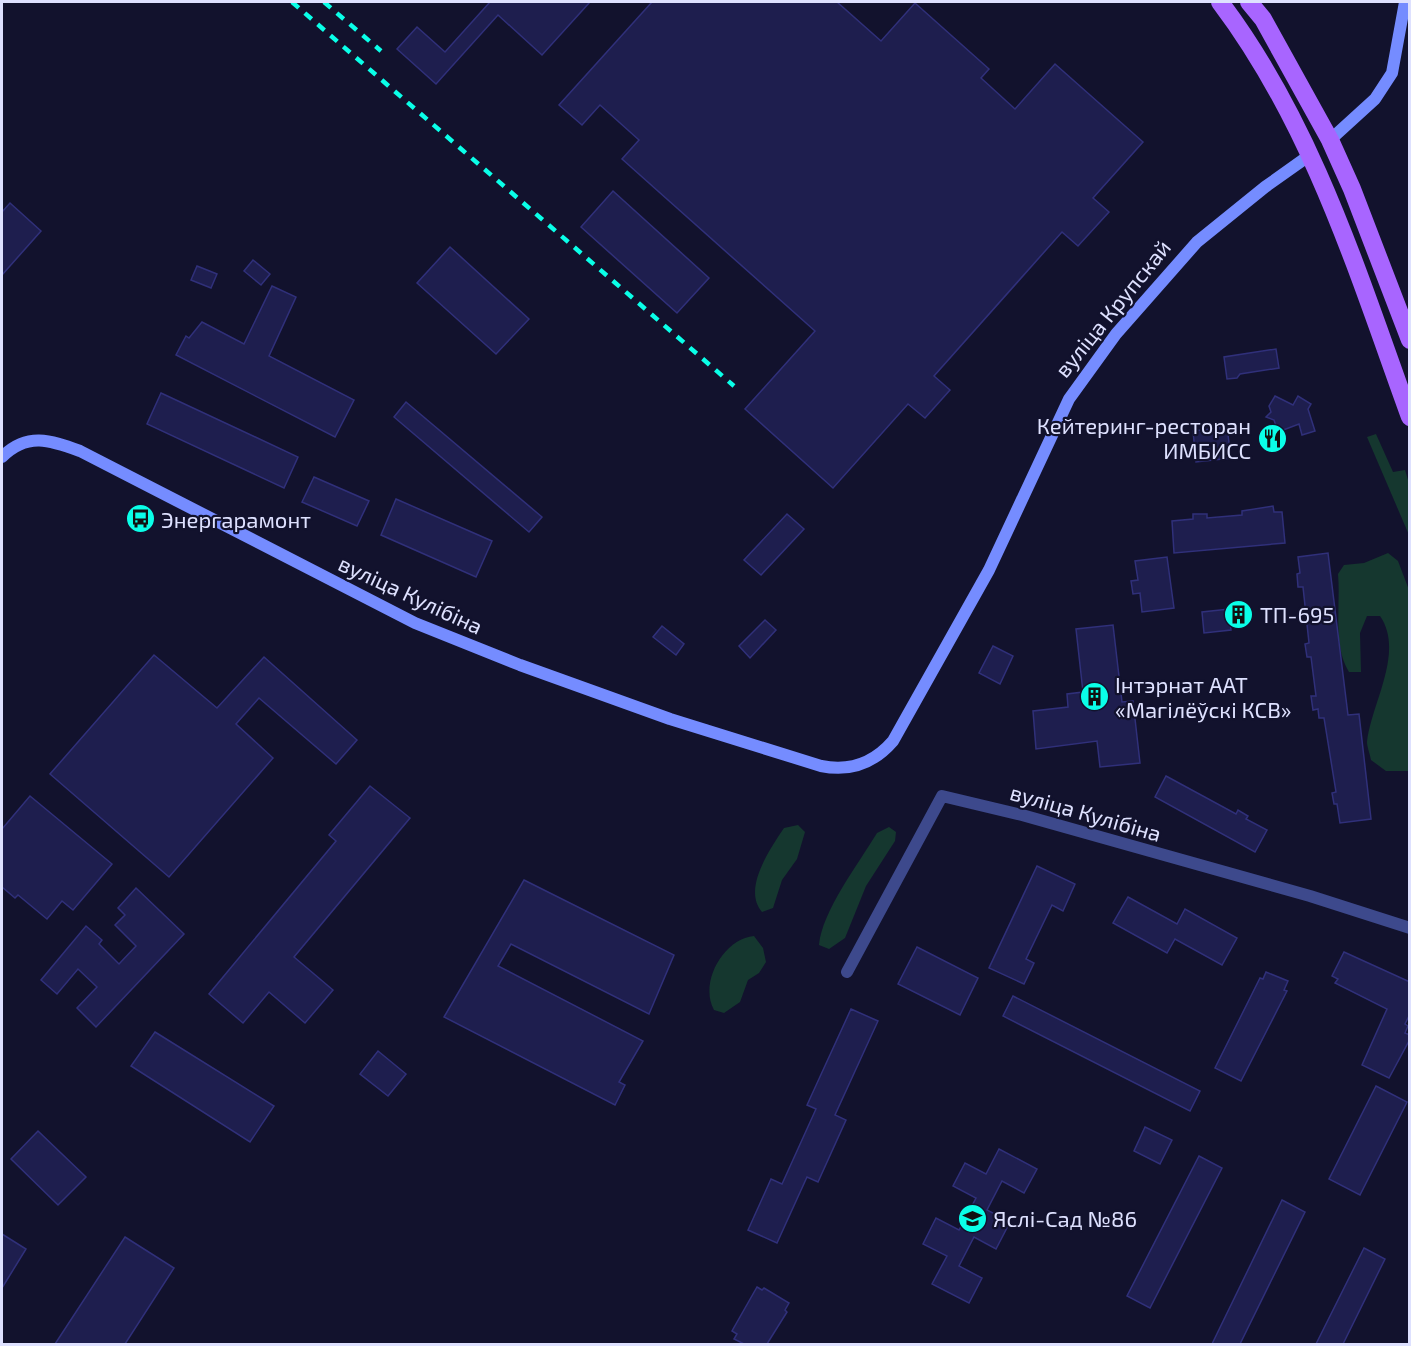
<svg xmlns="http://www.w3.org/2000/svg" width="1411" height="1346" font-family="'Exo 2',sans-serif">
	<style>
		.green { fill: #15372f }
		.building { fill: #1e1e4e; stroke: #30307a; stroke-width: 1.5 }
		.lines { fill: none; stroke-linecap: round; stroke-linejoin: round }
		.street { stroke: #3d498c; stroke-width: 12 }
		.secondary { stroke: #758cff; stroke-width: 12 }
		.primary { stroke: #a865ff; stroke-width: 18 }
		.rail { stroke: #0affe8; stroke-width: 4.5; stroke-dasharray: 9 8; stroke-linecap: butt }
		.labels { text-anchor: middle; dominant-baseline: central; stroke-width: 4.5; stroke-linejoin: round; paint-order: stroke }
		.street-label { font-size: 22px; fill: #dee1ff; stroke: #12122d }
		.poi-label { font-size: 22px; fill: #dee1ff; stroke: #12122d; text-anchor: start }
	</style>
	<rect width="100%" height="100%" fill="#12122d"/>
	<g class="green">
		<path d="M1376,434L1393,472L1405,470L1409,483V535L1367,437Z"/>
		<path d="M1388,553L1398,561L1409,590V771H1386L1371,760C1370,754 1367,747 1367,742C1371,704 1405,652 1380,616H1367L1360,633L1361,672H1349C1332,645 1341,605 1338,574L1344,565L1364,563Z"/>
		<path d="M798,825L805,832L797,859L782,880L773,908L762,912C742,889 770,849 784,828Z"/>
		<path d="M889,827L896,832L895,841L866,886L845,938L829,949L819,945C822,911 859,863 877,833Z"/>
		<path d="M754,936L763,948L766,962L759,973L748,980L740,1002L724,1013L714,1010C699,983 723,939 754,936Z"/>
	</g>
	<g class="building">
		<path d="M490,2H590L542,55L498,15L436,84L397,49L417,27L445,52Z"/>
		<path d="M652,2H837L881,41L915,3L989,69L981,78L1015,109L1055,64L1143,142L1093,198L1109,212L1078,246L1062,232L934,376L950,390L925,418L908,404L833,488L745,409L815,331L622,159L639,140L600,105L582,125L559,105Z"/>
		<path d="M613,191L709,278L677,313L581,227Z"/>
		<path d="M10,203L41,231L2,275V212Z"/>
		<path d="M450,247L529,319L496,354L417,283Z"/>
		<path d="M253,260L270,274L261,285L244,271Z"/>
		<path d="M197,266L217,274L211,288L191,280Z"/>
		<path d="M272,286L296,297L269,356L354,400L335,437L176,355L186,336L189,338L202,322L244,344Z"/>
		<path d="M1276,349L1279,368L1240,374L1237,378L1227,379L1224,357Z"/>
		<path d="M161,393L298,457L284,488L147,424Z"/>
		<path d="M1275,396L1293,405L1298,396L1311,404L1308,409L1315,431L1302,435L1299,424L1278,432L1274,420L1266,417L1271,412L1269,406Z"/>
		<path d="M406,402L542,517L529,532L394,417Z"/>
		<path d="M1227,427L1231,458L1196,462L1193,431Z"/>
		<path d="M314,477L369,501L357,526L302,502Z"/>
		<path d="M396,499L492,541L476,577L381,535Z"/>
		<path d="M1273,506L1274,512H1282L1285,543L1174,553L1172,521L1193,519V514H1207V518L1242,515V511Z"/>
		<path d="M787,514L804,529L761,575L744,560Z"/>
		<path d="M1328,553L1348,715L1359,714L1371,819L1340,823L1337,804H1334L1332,793L1336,792L1324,718H1319L1318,709L1313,710L1311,696H1316L1311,657H1307L1305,644L1309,643L1303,587H1298L1297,574L1300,573L1298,557Z"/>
		<path d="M1167,557L1174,608L1142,612L1140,593L1133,594L1131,581L1138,580L1135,561Z"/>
		<path d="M1248,607L1250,619L1230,621L1231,630L1204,633L1202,612Z"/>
		<path d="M765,620L776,630L750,658L739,646Z"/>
		<path d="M1113,625L1122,702L1133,701L1140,763L1100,767L1097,741L1036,749L1033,711L1068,707L1067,694L1083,692L1076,629Z"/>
		<path d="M662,626L684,644L676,655L653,637Z"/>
		<path d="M993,646L1013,656L1000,684L979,673Z"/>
		<path d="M154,655L217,708L264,657L357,740L336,764L259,698L236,724L273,758L169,877L50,774Z"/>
		<path d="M1166,776L1236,814L1238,810L1248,816L1246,819L1267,830L1255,852L1155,797Z"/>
		<path d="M370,786L410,818L294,957L333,990L305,1023L269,992L243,1023L209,994L336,841L329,835Z"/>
		<path d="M30,796L112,864L73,910L62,901L47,919L18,895L15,898L2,887V829Z"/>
		<path d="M1037,866L1075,884L1063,911L1052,905L1026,959L1034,963L1024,984L989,968Z"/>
		<path d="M524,880L674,955L649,1014L511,944L498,966L643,1041L619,1082L625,1085L615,1105L444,1017Z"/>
		<path d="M136,888L184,934L96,1027L77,1008L97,987L78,969L57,994L41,980L86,926L102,940L99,944L119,964L136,946L115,925L125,915L118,908Z"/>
		<path d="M1128,897L1177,924L1185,909L1237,938L1222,965L1175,939L1167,953L1113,923Z"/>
		<path d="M917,947L978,978L960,1015L898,984Z"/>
		<path d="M1344,952L1410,982V1014L1405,1024L1408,1026L1405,1033L1410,1035V1039L1389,1078L1362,1065L1387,1009L1335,983L1338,979L1332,976Z"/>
		<path d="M1266,972L1288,981L1284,990L1287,991L1241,1081L1215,1068L1260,978L1263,979Z"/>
		<path d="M1013,996L1200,1091L1190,1111L1003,1016Z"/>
		<path d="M851,1009L878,1021L835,1115L846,1120L818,1182L807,1177L777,1243L748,1230L771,1179L782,1184L816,1109L807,1105Z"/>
		<path d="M155,1032L274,1106L250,1142L131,1066Z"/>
		<path d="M378,1051L406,1074L388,1096L360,1074Z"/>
		<path d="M1376,1086L1407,1102L1360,1195L1329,1179Z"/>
		<path d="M1145,1127L1172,1140L1160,1164L1134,1151Z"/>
		<path d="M38,1131L86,1177L58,1205L11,1159Z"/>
		<path d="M999,1149L1037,1169L1024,1193L1002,1181L987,1210L1010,1222L996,1249L974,1237L959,1266L982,1278L969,1303L932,1284L947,1256L923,1244L936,1218L959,1230L976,1198L953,1186L965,1163L986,1174Z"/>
		<path d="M1199,1156L1222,1168L1150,1308L1127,1296Z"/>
		<path d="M1282,1200L1305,1212L1240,1344H1212Z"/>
		<path d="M2,1234L26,1249L2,1288Z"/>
		<path d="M125,1237L174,1268L125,1344H55Z"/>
		<path d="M1364,1248L1385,1259L1343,1344H1316Z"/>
		<path d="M757,1287L762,1290L764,1288L789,1303L785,1310L787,1312L767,1344H744L734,1339L737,1334L732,1331Z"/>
	</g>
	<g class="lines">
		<path class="street" d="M847,972L942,796L1022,815L1310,896L1410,928"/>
		<g class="secondary">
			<path d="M1330,140L1375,99L1392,73L1405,2"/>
			<path d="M2,457C27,432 50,440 80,451L415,623L520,665L670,719L821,766C850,772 874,763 893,741L989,570L1069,399L1116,334L1197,242L1265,187L1310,155"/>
		</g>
		<g class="primary">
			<path d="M1220,2C1313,125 1358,274 1410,417"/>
			<path d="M1249,2L1263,19L1330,140L1352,189L1410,340"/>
		</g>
		<g class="rail">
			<path d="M292,2L734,386"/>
			<path d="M324,2L381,51"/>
		</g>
	</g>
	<defs>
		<symbol id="restaurant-disc" viewBox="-11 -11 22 22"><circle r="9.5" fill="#0affe8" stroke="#12122d"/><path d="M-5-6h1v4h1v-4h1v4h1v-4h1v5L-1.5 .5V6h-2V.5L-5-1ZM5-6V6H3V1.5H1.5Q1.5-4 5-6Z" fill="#111"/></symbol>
		<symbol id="bus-disc" viewBox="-11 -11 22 22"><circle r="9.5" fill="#0affe8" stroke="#12122d"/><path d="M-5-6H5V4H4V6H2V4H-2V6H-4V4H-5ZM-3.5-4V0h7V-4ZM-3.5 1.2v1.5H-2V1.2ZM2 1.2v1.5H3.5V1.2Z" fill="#111"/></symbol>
		<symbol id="building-disc" viewBox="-11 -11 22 22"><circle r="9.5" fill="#0affe8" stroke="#12122d"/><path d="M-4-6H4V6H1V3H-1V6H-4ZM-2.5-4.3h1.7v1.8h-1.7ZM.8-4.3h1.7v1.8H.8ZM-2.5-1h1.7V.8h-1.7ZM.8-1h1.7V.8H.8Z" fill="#111"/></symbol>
		<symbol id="school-disc" viewBox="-11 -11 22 22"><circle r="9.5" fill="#0affe8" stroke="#12122d"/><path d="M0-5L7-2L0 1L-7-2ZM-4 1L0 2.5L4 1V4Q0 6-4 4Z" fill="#111"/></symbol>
	</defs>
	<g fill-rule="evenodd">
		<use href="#restaurant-disc" x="1256" y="422" width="33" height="33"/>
		<use href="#bus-disc" x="124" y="502" width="33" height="33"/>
		<use href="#building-disc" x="1222" y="598" width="33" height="33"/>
		<use href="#building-disc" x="1078" y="680" width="33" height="33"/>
		<use href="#school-disc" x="956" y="1202" width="33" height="33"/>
	</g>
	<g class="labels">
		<g class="street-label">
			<text transform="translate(1112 308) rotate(-51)">вуліца Крупскай</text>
			<text transform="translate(411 594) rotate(25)">вуліца Кулібіна</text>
			<text transform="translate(1086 812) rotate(16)">вуліца Кулібіна</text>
		</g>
		<g class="poi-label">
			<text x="1251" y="425" text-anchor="end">Кейтеринг-ресторан<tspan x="1251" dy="25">ИМБИСС</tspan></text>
			<text x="161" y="519">Энергарамонт</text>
			<text x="1260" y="614">ТП-695</text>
			<text x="1115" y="684">Інтэрнат ААТ<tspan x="1115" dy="25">«Магілёўскі КСВ»</tspan></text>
			<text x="993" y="1218">Яслі-Сад №86</text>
		</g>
	</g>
	<rect width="1411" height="1346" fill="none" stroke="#dee1ff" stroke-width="6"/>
</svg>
